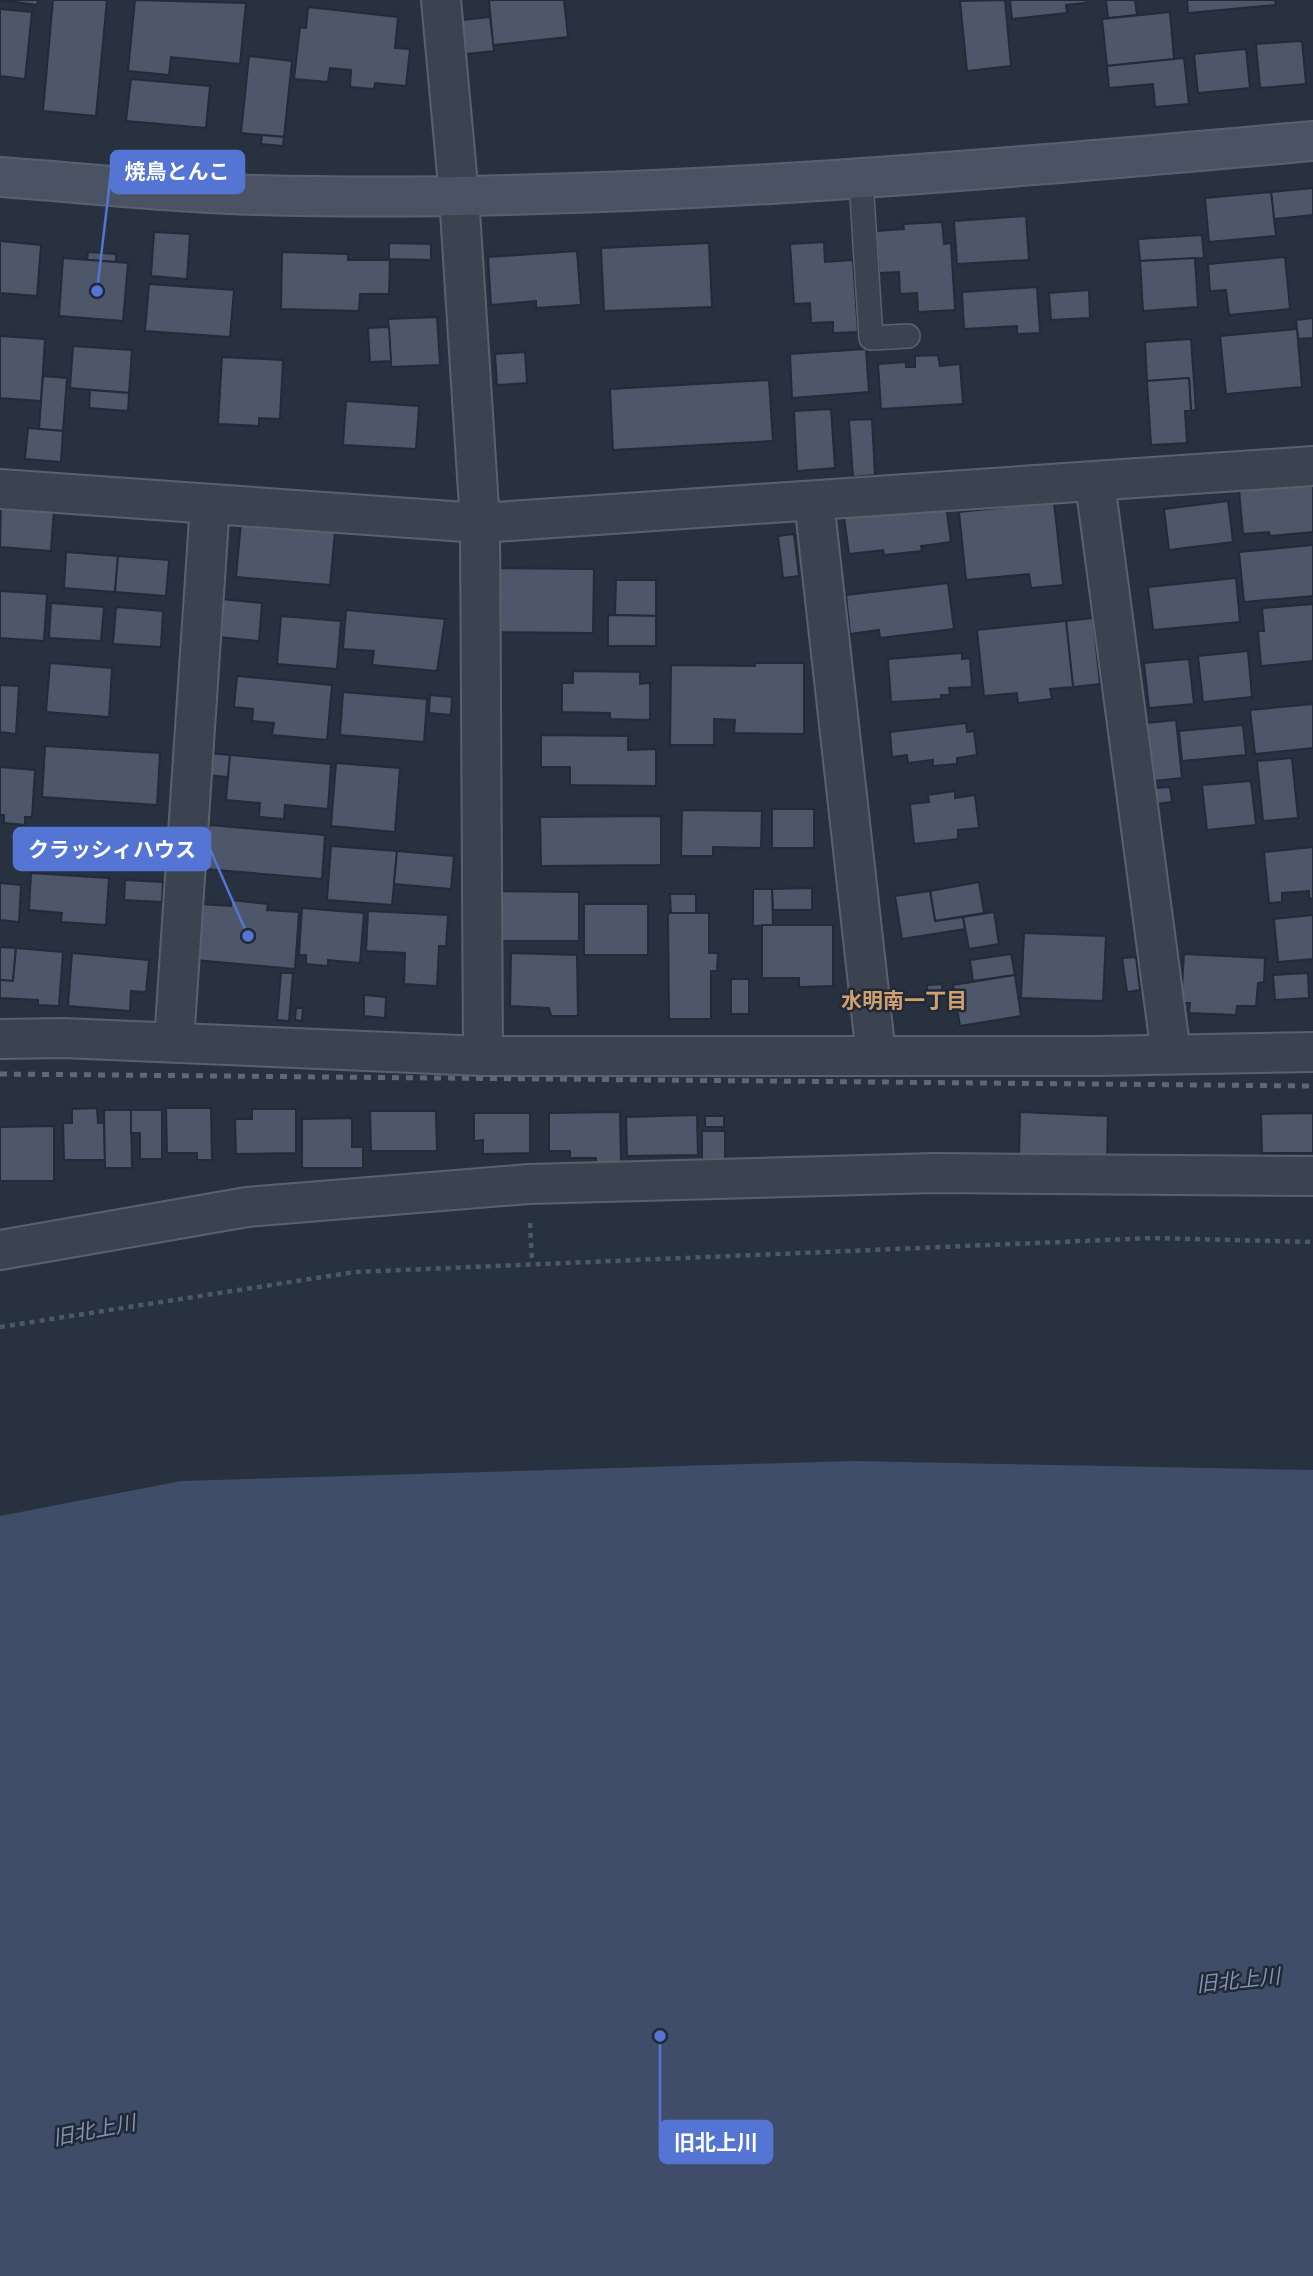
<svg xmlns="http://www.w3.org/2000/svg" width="1313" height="2276" font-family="'Work Sans','Noto Sans JP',sans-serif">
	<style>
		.water { fill: #3f4d68 }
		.building { fill: #4e5769; stroke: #232a38; stroke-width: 2 }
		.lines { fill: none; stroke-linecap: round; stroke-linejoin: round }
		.lane-casing { stroke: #5a616d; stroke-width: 26 }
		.street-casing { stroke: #5a616d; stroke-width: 42 }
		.secondary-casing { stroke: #5a616d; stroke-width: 42 }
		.path { stroke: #4a5c60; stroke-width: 4.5; stroke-dasharray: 5 5; stroke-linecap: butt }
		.lane { stroke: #3c4350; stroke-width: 23 }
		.street { stroke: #3c4350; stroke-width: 38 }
		.secondary { stroke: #4a5263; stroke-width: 38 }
		.rail { stroke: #5e6777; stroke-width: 5; stroke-dasharray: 7 7; stroke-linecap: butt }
		.labels { text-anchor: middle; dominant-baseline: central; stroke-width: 5; stroke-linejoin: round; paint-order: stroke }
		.neighbourhood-label { font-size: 21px; font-weight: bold; fill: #d0a06f; stroke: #212836 }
		.water-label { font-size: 21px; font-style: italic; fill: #8292b0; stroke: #212836 }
		.leader { fill: none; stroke: #5475d3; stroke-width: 2.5 }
		.callout-dot { fill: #5475d3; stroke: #212836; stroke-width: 2.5 }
		.callout { fill: #5475d3; stroke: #5475d3; stroke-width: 2.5 }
		.callout-label { font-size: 21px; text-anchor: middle; font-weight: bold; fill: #fff }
	</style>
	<rect width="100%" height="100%" fill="#283140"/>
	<path class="water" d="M852,1461L1313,1470V2276H0V1516L181,1481Z"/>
	<g class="building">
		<path d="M0,0H38L37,5Z"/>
		<path d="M53,0H107L96,116L43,111Z"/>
		<path d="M135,0L246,3L240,64L171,57L169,75L128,71Z"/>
		<path d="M489,0H564L568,37L493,45Z"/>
		<path d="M1005,0L1011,66L967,71L960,1Z"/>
		<path d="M1010,0H1086V3L1066,5L1067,13L1012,19Z"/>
		<path d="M1106,0H1135L1137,15L1108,18Z"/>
		<path d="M1187,0H1275L1276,5L1188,13Z"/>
		<path d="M308,7L398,17L395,48L410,49L406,86L375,83L374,89L350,87L351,70L330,68L328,82L294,79L300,27L306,28Z"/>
		<path d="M0,9L32,12L25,79L0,76Z"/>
		<path d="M1170,12L1174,59L1107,66L1102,19Z"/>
		<path d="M490,17L494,51L466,54L462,20Z"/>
		<path d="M1302,41L1306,84L1260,88L1256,44Z"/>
		<path d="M1246,49L1250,88L1198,93L1194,54Z"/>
		<path d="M249,56L292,61L284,137L241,133Z"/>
		<path d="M1184,58L1189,104L1155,107L1153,84L1109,88L1107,66Z"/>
		<path d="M131,79L210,86L206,128L126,121Z"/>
		<path d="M262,135L284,137L283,146L261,144Z"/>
		<path d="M1313,188V215L1274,219L1271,192Z"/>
		<path d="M1271,192L1276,236L1209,242L1205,198Z"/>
		<path d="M1026,216L1029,260L957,264L954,221Z"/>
		<path d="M942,222L944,244L951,243L955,310L918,312L917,293L900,294L899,272L879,273L876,231L904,229L903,224Z"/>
		<path d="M154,232L190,234L187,279L151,276Z"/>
		<path d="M1202,235L1204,258L1140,261L1138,239Z"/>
		<path d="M0,241L41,245L37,296L0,293Z"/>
		<path d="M824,242L825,262L853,260L858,332L833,333V322L811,323L810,303L794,304L790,244Z"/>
		<path d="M389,243L431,244V260L389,259Z"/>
		<path d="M709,243L712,307L604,311L601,248Z"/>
		<path d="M577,251L581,305L536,308V301L491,305L488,257Z"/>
		<path d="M88,252L116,254V262L87,260Z"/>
		<path d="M282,252L348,254V260H390L389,294H360L359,311L281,309Z"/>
		<path d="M1285,257L1290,309L1229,315L1226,290L1210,291L1208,264Z"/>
		<path d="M63,258L128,263L123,321L59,316Z"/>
		<path d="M1195,258L1198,307L1143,311L1140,261Z"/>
		<path d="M149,284L234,290L230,337L145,331Z"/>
		<path d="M1037,287L1040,333L1017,334V326L964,329L962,292Z"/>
		<path d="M1089,290L1090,318L1051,320L1049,293Z"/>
		<path d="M437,317L440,365L391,367L388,319Z"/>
		<path d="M1313,318V338L1298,339L1296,320Z"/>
		<path d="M389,327L391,361L370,362L368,328Z"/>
		<path d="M1297,329L1302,387L1226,394L1220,336Z"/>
		<path d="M0,336L45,339L41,401L0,398Z"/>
		<path d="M1191,339L1196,410L1191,411L1189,378L1147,381L1145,342Z"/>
		<path d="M73,346L132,350L129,393L70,388Z"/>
		<path d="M866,349L869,392L792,398L790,354Z"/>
		<path d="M525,352L527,383L497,385L495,354Z"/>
		<path d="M938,355L940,366L960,364L963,404L881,409L878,364L906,362V367H915V356Z"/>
		<path d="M222,357L283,360L280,419L259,418V426L218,424Z"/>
		<path d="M43,376L67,378L63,431L39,429Z"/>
		<path d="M1189,378L1191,411H1185L1187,443L1151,445L1147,381Z"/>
		<path d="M769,380L773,441L613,450L610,389Z"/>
		<path d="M90,390L129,393L128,411L89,408Z"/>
		<path d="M346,401L419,406L416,449L343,445Z"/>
		<path d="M831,409L835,468L797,471L794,411Z"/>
		<path d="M872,419L875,475L853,477L849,420Z"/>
		<path d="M28,428L63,431L61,462L25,459Z"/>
		<path d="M1313,484V532L1270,536L1269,532L1243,534L1239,490Z"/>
		<path d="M1228,501L1233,542L1169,550L1164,509Z"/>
		<path d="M1054,502L1063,585L1031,588L1029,574L966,580L959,512Z"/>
		<path d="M1,504L54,508L51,551L0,547Z"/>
		<path d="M946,505L951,542L921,546L922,551L884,555L883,550L849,554L844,517Z"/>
		<path d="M241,523L335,531L330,585L236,577Z"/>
		<path d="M794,534L799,576L783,578L778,536Z"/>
		<path d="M1313,545V596L1244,602L1239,552Z"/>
		<path d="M66,552L118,556L115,592L64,588Z"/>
		<path d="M118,556L169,560L166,596L115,592Z"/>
		<path d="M495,568L594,569L593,633L495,632Z"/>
		<path d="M1236,578L1240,622L1153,630L1148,587Z"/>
		<path d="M616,580H656V616L615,615Z"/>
		<path d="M948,583L954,629L880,638L879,630L850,634L846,595Z"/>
		<path d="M0,591L47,594L44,641L0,638Z"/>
		<path d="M221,599L262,603L259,641L218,637Z"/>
		<path d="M51,603L104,607L101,641L49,638Z"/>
		<path d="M1313,604V661L1261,666L1258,631H1264L1262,608Z"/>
		<path d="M116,607L163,611L161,647L113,644Z"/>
		<path d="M346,610L445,619L437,671L372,665L374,651L343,649Z"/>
		<path d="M608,615L656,616V646H608Z"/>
		<path d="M281,616L341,621L337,669L277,664Z"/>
		<path d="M1093,618L1100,684L1073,687L1066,621Z"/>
		<path d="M1066,621L1073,687L1050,689L1052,699L1018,703L1017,693L984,696L977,630Z"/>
		<path d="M1248,651L1252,697L1203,702L1198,656Z"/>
		<path d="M962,653V659L970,658L972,687L949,688L950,695H941V699L891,702L888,659Z"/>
		<path d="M1189,659L1194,704L1149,708L1144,663Z"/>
		<path d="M50,663L112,668L109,717L46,712Z"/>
		<path d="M755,663H804V734L734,733L735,720L714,719V745H670L671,665L755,666Z"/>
		<path d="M573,671L640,672V684L650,683V720L610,719V713L562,712V683H573Z"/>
		<path d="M237,676L332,685L327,740L272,735L274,723L252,721L253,709L234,707Z"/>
		<path d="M0,685L19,686L16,734L0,732Z"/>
		<path d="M343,692L427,699L424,742L340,735Z"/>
		<path d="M430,695L452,697L451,715L429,713Z"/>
		<path d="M1313,704V748L1255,754L1250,710Z"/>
		<path d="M1176,720L1182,778L1153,781L1147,723Z"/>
		<path d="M966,723L967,732L974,731L977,755L957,758V764L933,766V760L908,763L907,755L892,757L890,732Z"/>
		<path d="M1243,725L1246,755L1182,761L1179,731Z"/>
		<path d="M541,735L628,736V750L656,749V786L570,785V767H541Z"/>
		<path d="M45,746L160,753L157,805L42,797Z"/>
		<path d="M208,753L230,755L228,777L206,775Z"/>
		<path d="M230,755L331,764L328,809L285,805L284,819L259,817L260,803L226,800Z"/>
		<path d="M1292,758L1298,818L1263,821L1257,761Z"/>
		<path d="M336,763L400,768L395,832L331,826Z"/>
		<path d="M0,767L35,770L32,817H25V825L4,823V815H0Z"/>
		<path d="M1251,781L1256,825L1207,830L1202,785Z"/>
		<path d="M1170,787L1172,802L1155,804L1154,788Z"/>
		<path d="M955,791V798L975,795L979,828L958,830V839L914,844L910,804L929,802L928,795Z"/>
		<rect x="772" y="809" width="42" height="39"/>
		<path d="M682,810L762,811L761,848L713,847V856H681Z"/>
		<path d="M661,816V865L541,866L540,817Z"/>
		<path d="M209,825L325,835L322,879L205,869Z"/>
		<path d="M331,846L397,851L392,905L327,900Z"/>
		<path d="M1313,847V898L1309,899V891L1282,893V902L1269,903L1264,852Z"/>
		<path d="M397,851L454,856L451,889L394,884Z"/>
		<path d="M31,873L109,878L106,925L61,922L62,913L29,910Z"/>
		<path d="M125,880L163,882L162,902L124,900Z"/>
		<path d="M979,882L984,913L935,921L930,891Z"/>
		<path d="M0,883L21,885L19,922L0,920Z"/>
		<path d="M812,888V910H773L772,889Z"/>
		<path d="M753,889H772L773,925L753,926Z"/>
		<path d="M491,891L579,892V941H491Z"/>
		<path d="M930,891L935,921L963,917L965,929L902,939L895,896Z"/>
		<path d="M670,894H696V914L671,913Z"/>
		<path d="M231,900L268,904L267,910L299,912L295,969L195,960L200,904L231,906Z"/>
		<rect x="584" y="904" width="64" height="51"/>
		<path d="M302,908L364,913L360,963L328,960V966L306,964V955H299Z"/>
		<path d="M368,911L448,915L446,946H439L437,986L404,984L405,953L366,951Z"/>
		<path d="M994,912L999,944L969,949L963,917Z"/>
		<path d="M671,913H709V953H718L717,971H711V1019H669L668,914Z"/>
		<path d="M1313,915V959L1278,962L1274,919Z"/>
		<path d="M762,925H833V986L799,987V978H762Z"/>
		<path d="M1024,933L1106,936L1103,1001L1021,998Z"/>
		<path d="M0,947L16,948L13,981L0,980Z"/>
		<path d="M16,948L63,952L59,1006L38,1005V1000L0,998V980L13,981Z"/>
		<path d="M72,953L149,960L146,992L131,991L130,1011L68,1006Z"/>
		<path d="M511,953L577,955L578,1016H551L549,1008L510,1006Z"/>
		<path d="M1011,954L1015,975L973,981L970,960Z"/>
		<path d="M1184,954L1265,958L1264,982L1258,983L1256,1006H1237L1236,1015L1189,1013L1190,1003H1181Z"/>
		<path d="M1136,957L1140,990L1127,992L1122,958Z"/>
		<path d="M281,973H293L289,1021L277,1020Z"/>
		<path d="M1308,973L1309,998L1275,1000L1273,975Z"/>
		<path d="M1015,975L1021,1016L960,1026L953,985Z"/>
		<rect x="731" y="979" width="18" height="35"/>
		<path d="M942,984V996H927V985Z"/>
		<path d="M364,995L386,997L385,1018L364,1016Z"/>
		<path d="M296,1008H303L302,1021L295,1020Z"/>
		<path d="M97,1108L98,1123H104L105,1160H64L63,1123H72V1109Z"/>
		<path d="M166,1108H211L212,1160H197V1153H167Z"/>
		<path d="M252,1109H296V1153L236,1154L235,1119H252Z"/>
		<path d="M104,1110H131L132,1168H105Z"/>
		<path d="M131,1110H162V1159H140V1133H131Z"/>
		<path d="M370,1111H436L437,1151H371Z"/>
		<path d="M620,1112L621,1162L596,1163V1158H570V1151H549V1113Z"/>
		<path d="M1020,1112L1108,1116L1107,1158L1019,1155Z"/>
		<path d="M474,1113H530V1153L483,1154V1140L474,1141Z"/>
		<path d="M1313,1113V1153H1262L1261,1114Z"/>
		<path d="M697,1115L698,1155L627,1156L626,1117Z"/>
		<rect x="705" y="1116" width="19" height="11"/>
		<path d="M352,1118V1147H363V1168H302V1119Z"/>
		<path d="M54,1126V1181H0V1127Z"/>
		<path d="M702,1131H725V1164L702,1163Z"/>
	</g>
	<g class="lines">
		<defs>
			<path id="lane" d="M861,180L871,338L908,336"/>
			<g id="street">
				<path d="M441,0L459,196L480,523L483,1056"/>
				<path d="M1095,483L1171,1054"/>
				<path d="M0,489L480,523L1313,466"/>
				<path d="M814,501L876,1055"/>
				<path d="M0,1039L63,1038L483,1056H1097L1313,1052"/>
				<path d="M174,1042L210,504"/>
				<path d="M0,1250L247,1207L529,1184L935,1173L1313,1176"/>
			</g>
			<path id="secondary" d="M0,177C85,183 172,193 257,195C610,204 962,172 1313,141"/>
		</defs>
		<use href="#lane" class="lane-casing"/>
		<use href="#street" class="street-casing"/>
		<use href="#secondary" class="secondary-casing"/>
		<g class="path">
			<path d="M530,1223L532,1262"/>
			<path d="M0,1327L355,1272L1153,1238L1313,1242"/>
		</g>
		<use href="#lane" class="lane"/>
		<use href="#street" class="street"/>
		<use href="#secondary" class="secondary"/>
		<path class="rail" d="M0,1074L1313,1086"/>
	</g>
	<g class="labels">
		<g class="neighbourhood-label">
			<text x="904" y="1000">水明南一丁目</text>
		</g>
		<g class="water-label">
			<text transform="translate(1238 1980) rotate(-6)">旧北上川</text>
			<text transform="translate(94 2130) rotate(-11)">旧北上川</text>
		</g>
	</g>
	<path class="leader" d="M97 291L111 172M248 936L210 849M660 2036L660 2142"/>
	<g class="callout-dot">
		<circle cx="97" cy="291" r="7"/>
		<circle cx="248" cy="936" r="7"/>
		<circle cx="660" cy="2036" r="7"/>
	</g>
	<g class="callout">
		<rect x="111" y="151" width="133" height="42" rx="7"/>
		<rect x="14" y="828" width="196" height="42" rx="7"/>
		<rect x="660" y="2121" width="112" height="42" rx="7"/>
	</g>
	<g class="callout-label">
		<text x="177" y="179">焼鳥とんこ</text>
		<text x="112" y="857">クラッシィハウス</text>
		<text x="716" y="2150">旧北上川</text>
	</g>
</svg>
